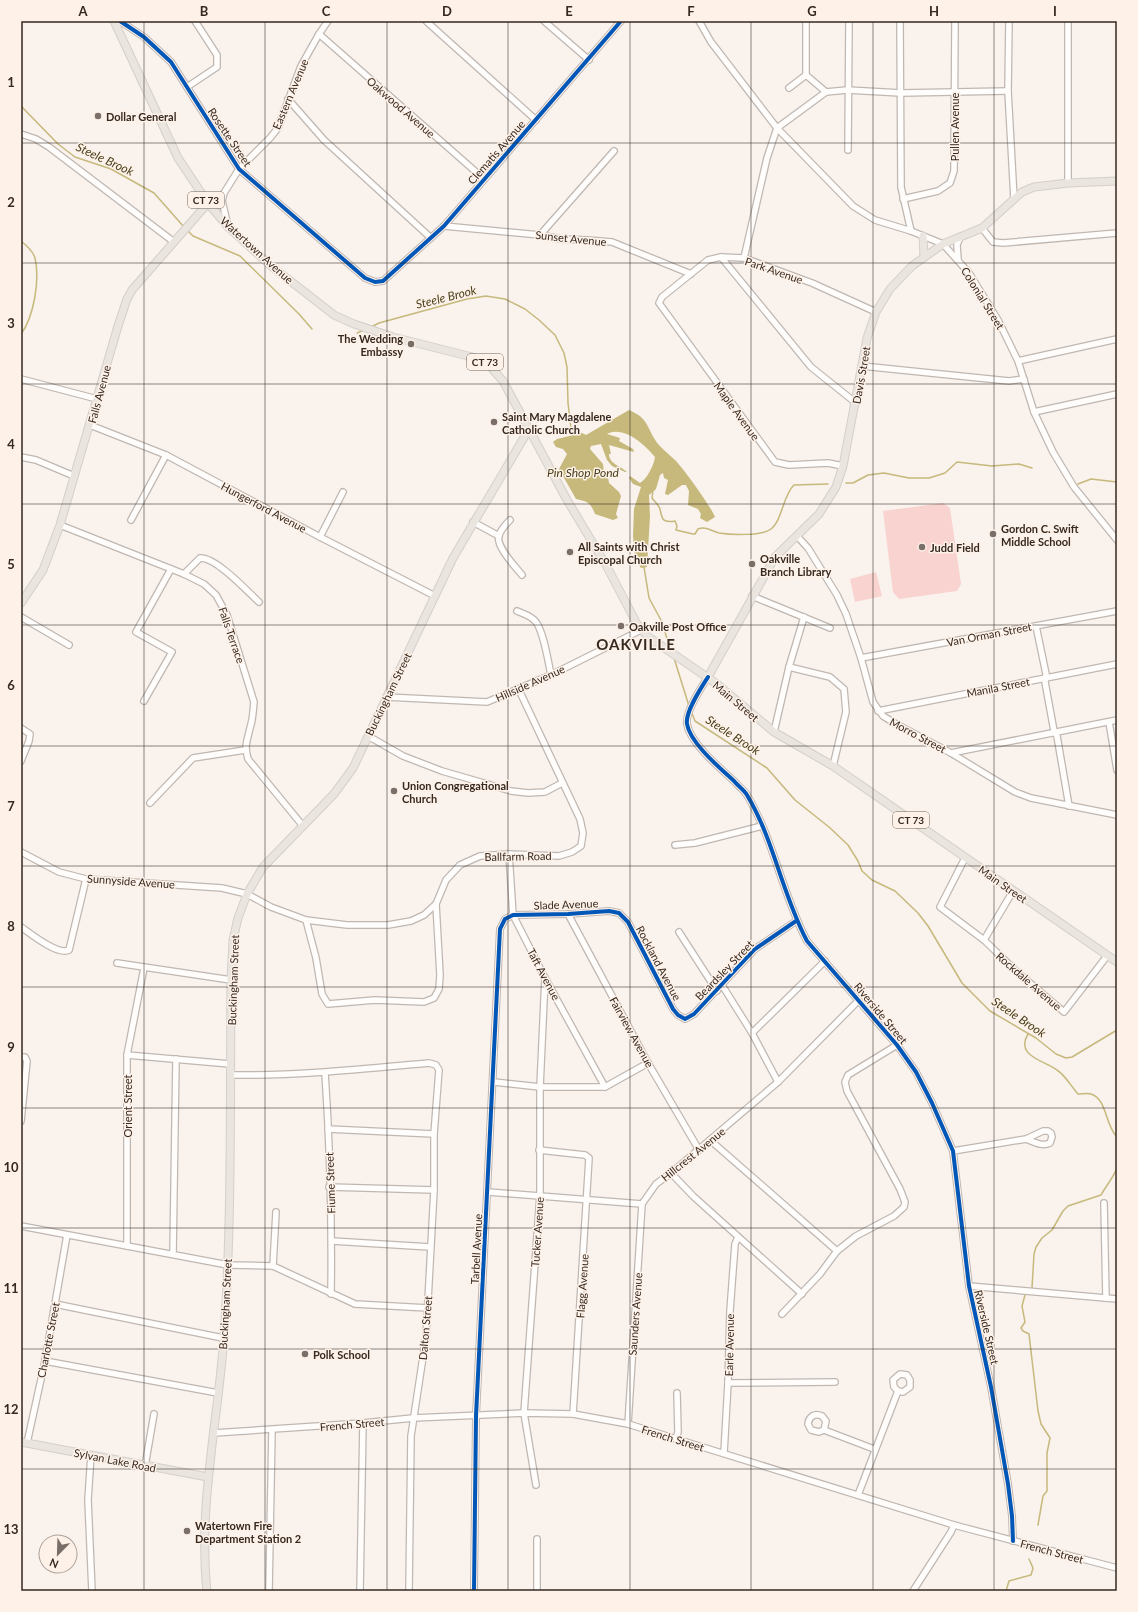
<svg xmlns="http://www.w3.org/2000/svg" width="1138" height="1612" font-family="Lato,sans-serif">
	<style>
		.green { fill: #f9d3cf }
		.water { fill: #c6b97b }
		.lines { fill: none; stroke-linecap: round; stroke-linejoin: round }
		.stream { stroke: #c6b97b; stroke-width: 1.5 }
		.minor-casing { stroke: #c0b7b1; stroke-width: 8 }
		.major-casing { stroke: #d4cfcc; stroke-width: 9 }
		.minor { stroke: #fefdfc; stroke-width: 5.5 }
		.major { stroke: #eae5de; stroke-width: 7 }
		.cycleway-casing { stroke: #fef1e8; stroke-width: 6 }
		.cycleway { stroke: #0057b8; stroke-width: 4 }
		.grid { fill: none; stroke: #352920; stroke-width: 1; stroke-opacity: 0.55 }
		.poi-dot { fill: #7a6f68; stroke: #fef1e8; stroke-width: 1.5 }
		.labels { text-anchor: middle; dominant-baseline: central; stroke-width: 3; stroke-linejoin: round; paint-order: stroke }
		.shield { fill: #fef1e8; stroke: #71655c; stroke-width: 1 }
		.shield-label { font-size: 10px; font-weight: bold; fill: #352920 }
		.street-label { font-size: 11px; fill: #352920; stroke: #fef1e8 }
		.poi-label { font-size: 11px; font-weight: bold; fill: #352920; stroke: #fef1e8; text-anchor: start }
		.water-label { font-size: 12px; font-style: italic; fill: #463f1a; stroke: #fef1e8 }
		.district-label { font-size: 15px; font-weight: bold; letter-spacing: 1px; fill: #352920; stroke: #fef1e8 }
		.neatline { fill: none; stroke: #352920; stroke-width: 1.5 }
		.grid-label { font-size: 13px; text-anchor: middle; font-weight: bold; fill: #352920 }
	</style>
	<rect width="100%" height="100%" fill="#f9f2ed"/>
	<g class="green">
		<path d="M943,503L950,508L961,584L957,591L899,599L893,592L883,511Z"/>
		<path d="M876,572L882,596L855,602L850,579Z"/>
	</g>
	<path class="water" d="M629,410C650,419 646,428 658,444C663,450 670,455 676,461C685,471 710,505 715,517L707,522L700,518L701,514L698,509L688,505L689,491L686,485H682L668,495L665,494L668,480L664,478L663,473L660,475L656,489L649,495L650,516L647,567L641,568L635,559L633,536L634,509L641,487L633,484L629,478L630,476L640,483C647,479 654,465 655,457C645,445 626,427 609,433L607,434L620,438L619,441L633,449L634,452L609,445L611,454H609C609,464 621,466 627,472H625L612,466L607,460L601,444L591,446L590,449L603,464L604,473L608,477L609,483L619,492L621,496L616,514L618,518L613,520L595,514C591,503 587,501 576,499L559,469L567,454L563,449L556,447L553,442L557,439L582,433L586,435Z"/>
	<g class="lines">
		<g class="stream">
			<path d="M21,106L58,144L75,157L111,169L154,193L184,227"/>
			<path d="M187,230L193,236L240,256L299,314L312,329"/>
			<path d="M21,241C26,245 33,251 35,258C40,279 34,317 21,334"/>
			<path d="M371,327L379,323L467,299L486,296L505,299L525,309L539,320L555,335L564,353L567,367L568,403L572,437"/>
			<path d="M357,333L364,330"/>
			<path d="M846,483H853L868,475L884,473L909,478H929L945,473L957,462L992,466L1019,464L1032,468"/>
			<path d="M1078,484L1091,479L1117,482"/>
			<path d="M653,490L652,498C654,501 659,505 660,509C662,520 663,523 675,521L677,526L676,530L693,534H695L698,529C706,526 711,531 719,533C731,535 762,536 771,529C782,521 783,495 794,485L828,484"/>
			<path d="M644,567L649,598L662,622L670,649"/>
			<path d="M674,658L689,706"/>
			<path d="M691,711L695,721L767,768L795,800L829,827L848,845L858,861L862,871L872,880L895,891L918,913L928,926L962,983L990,1011L1036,1038L1056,1054L1066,1058L1072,1057L1117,1030"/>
			<path d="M1028,1034C1015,1056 1043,1060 1057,1070C1065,1075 1071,1086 1078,1094C1082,1094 1087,1093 1091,1094C1107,1099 1105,1125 1117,1137"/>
			<path d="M1032,1288L1034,1254L1036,1247L1042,1238L1052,1230L1063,1211L1068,1206L1101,1195C1106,1186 1113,1178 1117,1168"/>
			<path d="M1025,1295L1022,1306L1025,1322L1021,1328L1023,1331L1029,1334L1038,1411L1041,1424L1050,1438L1047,1453V1491L1043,1496L1038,1525"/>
			<path d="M1006,1591L1009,1581L1031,1575L1033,1568L1029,1559"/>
		</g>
		<defs>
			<g id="minor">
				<path d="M120,21L144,37L171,62L239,169L365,278L375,282L383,281L444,226L621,21"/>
				<path d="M426,21L536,120"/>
				<path d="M544,21L589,60"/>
				<path d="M699,21L711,42L777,128L853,206L875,220L911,231L943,244L969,273L998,320L1018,361L1034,412L1053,452L1074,487L1117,540"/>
				<path d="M900,21L901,187L911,231"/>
				<path d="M1009,21L1008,91L1014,199"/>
				<path d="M1068,21V183"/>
				<path d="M319,34L484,179"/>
				<path d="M806,75L826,92L847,90L901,93L1008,91"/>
				<path d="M806,75V21"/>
				<path d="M187,87L217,67V55L195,21"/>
				<path d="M789,88L806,75"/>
				<path d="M288,99L324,140L431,238"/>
				<path d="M21,134L36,139L49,147L174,242"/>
				<path d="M848,150L849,21"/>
				<path d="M903,199L938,191L950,183L954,171L955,21"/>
				<path d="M228,226L222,201L224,193L239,169L270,138L278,128L301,66L319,34L328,21"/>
				<path d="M444,226L540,235L561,239L587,240L612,242L691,274"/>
				<path d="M982,228L993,242L1003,243L1117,233"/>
				<path d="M540,235L614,151"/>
				<path d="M721,257L811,367L856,403"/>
				<path d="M744,258L767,158L777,128L826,92"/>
				<path d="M958,260L957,245L960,237"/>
				<path d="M1018,361L1117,339"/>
				<path d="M862,366L1009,381L1024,379"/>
				<path d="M21,379L97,399"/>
				<path d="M1034,412L1117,394"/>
				<path d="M90,425L166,455L320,537L435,596"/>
				<path d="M21,457L36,460L74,476"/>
				<path d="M843,466L828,463L789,465L775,462L659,303L662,297L708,260L721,257L744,258L812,283L876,312"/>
				<path d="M131,520L166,455"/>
				<path d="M510,520C506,524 501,530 499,535C495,546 515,566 522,575"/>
				<path d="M473,522L499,536"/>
				<path d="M60,525L184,574L204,584L216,595L227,615L254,702C253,711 253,719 250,728C247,742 244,745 248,759L303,826"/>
				<path d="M797,536L808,548L837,595L846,614L861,658L873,702L883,716L896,724L951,753L1015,792L1031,798L1117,815"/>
				<path d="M320,537L343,492"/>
				<path d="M184,574L200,558C216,557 247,591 259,602"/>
				<path d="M752,596L830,628"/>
				<path d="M517,611C524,614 532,616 536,622C544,633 548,661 551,675"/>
				<path d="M21,617L69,645"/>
				<path d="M1036,626L1046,674L1045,682L1054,731L1057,736L1069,806"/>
				<path d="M861,658L1117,611"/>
				<path d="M789,667L830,677L844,689L846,712L833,766"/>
				<path d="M708,677C701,688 685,712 687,724C690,743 720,768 734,781C738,786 744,790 747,795C774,840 782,894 807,941L897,1045L916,1072L932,1103L953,1151L969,1286L991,1387L1008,1484L1012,1516L1013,1541"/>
				<path d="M386,697L487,702L551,675L641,630"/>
				<path d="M144,701L172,652L136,632L171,569"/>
				<path d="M878,711L1117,664"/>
				<path d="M1109,722L1117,770"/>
				<path d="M21,728L30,734L29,741L21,761"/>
				<path d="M774,732L789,667L804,617"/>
				<path d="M368,736L403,756L442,771L511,791L528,793L545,792L562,783"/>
				<path d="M951,753L1117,720"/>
				<path d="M150,803L193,758L245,750"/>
				<path d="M675,845L695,843L762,826"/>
				<path d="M21,852L59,872L86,879L222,888L247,894L271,907L306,920L347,925H388L411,921L424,915L436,904L446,880L460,865L480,856L509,854L559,856L572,852L581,846L583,833L580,819L519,690"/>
				<path d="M509,854L513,915L545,978L605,1087"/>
				<path d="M965,858L940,907L984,940L1016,971L1064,1012L1107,956"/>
				<path d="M568,914L648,1063L699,1150"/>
				<path d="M306,920L316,958L322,994L328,1004L375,1000L424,1002L434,998L439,989L440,975L436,904"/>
				<path d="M21,927C31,934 58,956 69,950L86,879"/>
				<path d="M679,932L717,991"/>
				<path d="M984,940L1013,891"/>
				<path d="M117,963L231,980"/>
				<path d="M722,985L752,1033L778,1082"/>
				<path d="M752,1033L825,961"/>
				<path d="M127,1055L230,1064"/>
				<path d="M21,1057H25L27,1061L21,1121"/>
				<path d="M325,1073C330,1146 332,1220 331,1294"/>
				<path d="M230,1075C297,1076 362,1069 429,1063L436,1065L439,1070L434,1134V1190L426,1337L411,1436L409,1591"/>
				<path d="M494,1082L540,1087H605L648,1063"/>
				<path d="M328,1129L434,1134"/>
				<path d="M710,1140L837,1251"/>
				<path d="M539,1150L585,1155L589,1158L573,1414"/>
				<path d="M953,1151L1026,1139L1043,1131H1048L1051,1133L1052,1137L1050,1143C1042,1147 1034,1142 1026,1139"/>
				<path d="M671,1173L693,1196L802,1294"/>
				<path d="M329,1187L434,1190"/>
				<path d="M488,1192L642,1204L656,1184L671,1173L778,1082L859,1000"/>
				<path d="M1104,1203L1106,1298"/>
				<path d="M21,1226L228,1265L273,1266L355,1304L428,1308"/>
				<path d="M332,1241L430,1247"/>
				<path d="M127,1246V1055L144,968"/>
				<path d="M173,1254L176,1059"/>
				<path d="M273,1266L276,1212"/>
				<path d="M969,1286L1117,1299"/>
				<path d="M55,1304L223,1338"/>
				<path d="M782,1314L820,1274L837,1251L856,1236L894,1216L904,1207L905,1202L900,1189L847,1091L845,1082L848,1075L897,1045"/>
				<path d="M45,1361L218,1393"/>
				<path d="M728,1383L835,1382"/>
				<path d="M628,1424L642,1204"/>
				<path d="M824,1430L819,1432L811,1430L808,1424C809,1416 815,1413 822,1416L826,1421L824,1430L874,1449"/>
				<path d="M214,1433L363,1423L413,1418L524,1413L573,1414L628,1424L954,1525L1117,1568"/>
				<path d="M676,1439L678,1432L677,1393"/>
				<path d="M27,1443L45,1361L67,1235"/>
				<path d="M724,1453L728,1383L730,1311L735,1244L738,1237"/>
				<path d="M91,1455L88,1500L92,1591"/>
				<path d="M145,1466L154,1414"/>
				<path d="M536,1485L524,1413L540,1195V1087L545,978"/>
				<path d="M858,1495L898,1391L894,1387L893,1380L900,1374L907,1375L910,1380V1387L903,1392L898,1391"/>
				<path d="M537,1539V1591"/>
				<path d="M269,1591L272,1430"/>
				<path d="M360,1591L363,1423"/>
				<path d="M474,1591L476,1416L500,929L505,919L513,915L568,914L609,911L619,913L628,922L673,1009L678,1015L685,1019L694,1014L755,949L796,921"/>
				<path d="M913,1591L951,1532L954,1525"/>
			</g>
			<g id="major">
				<path d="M114,21L178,158L208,203L228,227L270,265L334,315L354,324L393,337L476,358L488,364L503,381L567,500L606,565L637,624L647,636L717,684L774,732L833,766L1117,962"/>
				<path d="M923,236L924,257"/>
				<path d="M21,603L43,570L60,525L118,326L127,299L132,290L208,203"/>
				<path d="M708,677L775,557L819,514L836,487L843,466L867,338L876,312L890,289L912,266L943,244L982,228L1022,192L1034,187L1068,183L1117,181"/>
				<path d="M21,1442L208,1477"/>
				<path d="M207,1591C198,1506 218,1421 224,1337C232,1219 230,1098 231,980L233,940L238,918L247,894L263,867L334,794L353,768L453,558L529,429"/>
			</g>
		</defs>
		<use href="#minor" class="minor-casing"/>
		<use href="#major" class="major-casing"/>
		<use href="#minor" class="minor"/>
		<use href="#major" class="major"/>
		<defs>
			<g id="cycleway">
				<path d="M120,21L144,37L171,62L239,169L365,278L375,282L383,281L444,226L621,21"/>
				<path d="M708,677C701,688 685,712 687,724C690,743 720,768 734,781C738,786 744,790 747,795C774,840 782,894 807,941L897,1045L916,1072L932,1103L953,1151L969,1286L991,1387L1008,1484L1012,1516L1013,1541"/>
				<path d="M474,1591L476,1416L500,929L505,919L513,915L568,914L609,911L619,913L628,922L673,1009L678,1015L685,1019L694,1014L755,949L796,921"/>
			</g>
		</defs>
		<use href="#cycleway" class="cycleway-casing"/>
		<use href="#cycleway" class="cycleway"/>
	</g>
	<path class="grid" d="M144,21V1591M265,21V1591M387,21V1591M508,21V1591M630,21V1591M751,21V1591M873,21V1591M994,21V1591M21,143H1117M21,263H1117M21,384H1117M21,504H1117M21,625H1117M21,746H1117M21,866H1117M21,987H1117M21,1108H1117M21,1228H1117M21,1349H1117M21,1469H1117"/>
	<g class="poi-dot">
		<circle cx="98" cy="116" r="4"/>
		<circle cx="411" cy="344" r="4"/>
		<circle cx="494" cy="422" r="4"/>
		<circle cx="993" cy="534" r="4"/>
		<circle cx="922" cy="547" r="4"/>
		<circle cx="570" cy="552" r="4"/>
		<circle cx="752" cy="564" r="4"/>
		<circle cx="621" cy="626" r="4"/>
		<circle cx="394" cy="791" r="4"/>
		<circle cx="305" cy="1354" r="4"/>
		<circle cx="187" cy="1531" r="4"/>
	</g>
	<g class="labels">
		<g class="shield">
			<rect x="188" y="192" width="36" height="16" rx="3"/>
			<rect x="467" y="354" width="36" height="16" rx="3"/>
			<rect x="893" y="812" width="36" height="16" rx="3"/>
		</g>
		<g class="shield-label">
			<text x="206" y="200">CT 73</text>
			<text x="485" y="362">CT 73</text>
			<text x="911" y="820">CT 73</text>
		</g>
		<g class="street-label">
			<text transform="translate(290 94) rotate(-67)">Eastern Avenue</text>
			<text transform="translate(401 107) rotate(41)">Oakwood Avenue</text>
			<text transform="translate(954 127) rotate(-90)">Pullen Avenue</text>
			<text transform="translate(230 137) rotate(56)">Rosette Street</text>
			<text transform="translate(496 152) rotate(-49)">Clematis Avenue</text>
			<text transform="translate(571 238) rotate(6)">Sunset Avenue</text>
			<text transform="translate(257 250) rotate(42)">Watertown Avenue</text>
			<text transform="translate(774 270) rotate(19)">Park Avenue</text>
			<text transform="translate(983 298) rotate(58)">Colonial Street</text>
			<text transform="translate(861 375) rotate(-80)">Davis Street</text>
			<text transform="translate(99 394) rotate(-75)">Falls Avenue</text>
			<text transform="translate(737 411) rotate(54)">Maple Avenue</text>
			<text transform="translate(264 507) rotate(28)">Hungerford Avenue</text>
			<text transform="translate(989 634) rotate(-11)">Van Orman Street</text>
			<text transform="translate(232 635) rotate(71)">Falls Terrace</text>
			<text transform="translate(530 683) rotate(-24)">Hillside Avenue</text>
			<text transform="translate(998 687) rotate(-11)">Manila Street</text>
			<text transform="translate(388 694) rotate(-64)">Buckingham Street</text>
			<text transform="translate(736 701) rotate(40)">Main Street</text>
			<text transform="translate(918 735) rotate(28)">Morro Street</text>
			<text transform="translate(518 856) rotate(-1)">Ballfarm Road</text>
			<text transform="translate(131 881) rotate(4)">Sunnyside Avenue</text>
			<text transform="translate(1003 884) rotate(35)">Main Street</text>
			<text transform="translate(566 904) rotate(-2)">Slade Avenue</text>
			<text transform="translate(659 963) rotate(62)">Rockland Avenue</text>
			<text transform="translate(724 970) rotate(-46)">Beardsley Street</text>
			<text transform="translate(544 974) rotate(62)">Taft Avenue</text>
			<text transform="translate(233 980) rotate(-88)">Buckingham Street</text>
			<text transform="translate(1029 981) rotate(41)">Rockdale Avenue</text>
			<text transform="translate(881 1013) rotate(50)">Riverside Street</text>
			<text transform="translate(632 1032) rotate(61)">Fairview Avenue</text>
			<text transform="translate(127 1106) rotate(-90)">Orient Street</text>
			<text transform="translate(693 1154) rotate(-39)">Hillcrest Avenue</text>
			<text transform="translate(330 1183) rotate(-92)">Fiume Street</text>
			<text transform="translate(537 1232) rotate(-86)">Tucker Avenue</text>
			<text transform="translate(476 1249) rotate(-87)">Tarbell Avenue</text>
			<text transform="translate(582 1286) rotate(-86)">Flagg Avenue</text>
			<text transform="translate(225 1304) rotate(-87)">Buckingham Street</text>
			<text transform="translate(635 1314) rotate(-86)">Saunders Avenue</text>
			<text transform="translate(987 1327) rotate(77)">Riverside Street</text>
			<text transform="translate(425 1328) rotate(-85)">Dalton Street</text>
			<text transform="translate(48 1340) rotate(-79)">Charlotte Street</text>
			<text transform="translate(729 1345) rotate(-89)">Earle Avenue</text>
			<text transform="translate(352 1424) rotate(-5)">French Street</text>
			<text transform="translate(673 1438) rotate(17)">French Street</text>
			<text transform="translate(115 1460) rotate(11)">Sylvan Lake Road</text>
			<text transform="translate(1052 1551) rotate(15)">French Street</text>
		</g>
		<g class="poi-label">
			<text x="106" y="116">Dollar General</text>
			<text x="403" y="338" text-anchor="end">The Wedding<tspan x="403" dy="13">Embassy</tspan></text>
			<text x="502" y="416">Saint Mary Magdalene<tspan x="502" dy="13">Catholic Church</tspan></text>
			<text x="1001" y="528">Gordon C. Swift<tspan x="1001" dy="13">Middle School</tspan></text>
			<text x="578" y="546">All Saints with Christ<tspan x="578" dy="13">Episcopal Church</tspan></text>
			<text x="930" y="547">Judd Field</text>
			<text x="760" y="558">Oakville<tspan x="760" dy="13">Branch Library</tspan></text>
			<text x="629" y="626">Oakville Post Office</text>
			<text x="402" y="785">Union Congregational<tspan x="402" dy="13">Church</tspan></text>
			<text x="313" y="1354">Polk School</text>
			<text x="195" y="1525">Watertown Fire<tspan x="195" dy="13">Department Station 2</tspan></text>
		</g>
		<g class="water-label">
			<text transform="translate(105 159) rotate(25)">Steele Brook</text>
			<text transform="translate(446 297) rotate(-14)">Steele Brook</text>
			<text x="583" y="472">Pin Shop Pond</text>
			<text transform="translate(733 735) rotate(33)">Steele Brook</text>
			<text transform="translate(1019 1017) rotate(34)">Steele Brook</text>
		</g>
		<g class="district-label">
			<text x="636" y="644">OAKVILLE</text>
		</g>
	</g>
	<rect width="1138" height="1612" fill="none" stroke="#fef1e8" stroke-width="44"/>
	<g transform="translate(58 1554) rotate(203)"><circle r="19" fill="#fef1e8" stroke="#aea198"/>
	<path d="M0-3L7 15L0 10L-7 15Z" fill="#7a6f68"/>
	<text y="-6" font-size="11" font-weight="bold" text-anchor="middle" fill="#352920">N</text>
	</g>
	<rect x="22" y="22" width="1094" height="1568" class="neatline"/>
	<g class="grid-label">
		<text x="83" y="16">A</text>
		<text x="204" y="16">B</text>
		<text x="326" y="16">C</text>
		<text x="447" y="16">D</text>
		<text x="569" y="16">E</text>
		<text x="691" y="16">F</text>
		<text x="812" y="16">G</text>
		<text x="934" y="16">H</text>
		<text x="1055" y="16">I</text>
		<text x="11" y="87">1</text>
		<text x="11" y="207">2</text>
		<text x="11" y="328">3</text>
		<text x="11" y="449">4</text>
		<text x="11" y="569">5</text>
		<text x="11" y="690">6</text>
		<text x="11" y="811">7</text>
		<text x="11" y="931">8</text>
		<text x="11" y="1052">9</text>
		<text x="11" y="1172">10</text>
		<text x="11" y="1293">11</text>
		<text x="11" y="1414">12</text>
		<text x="11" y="1534">13</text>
	</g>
</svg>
